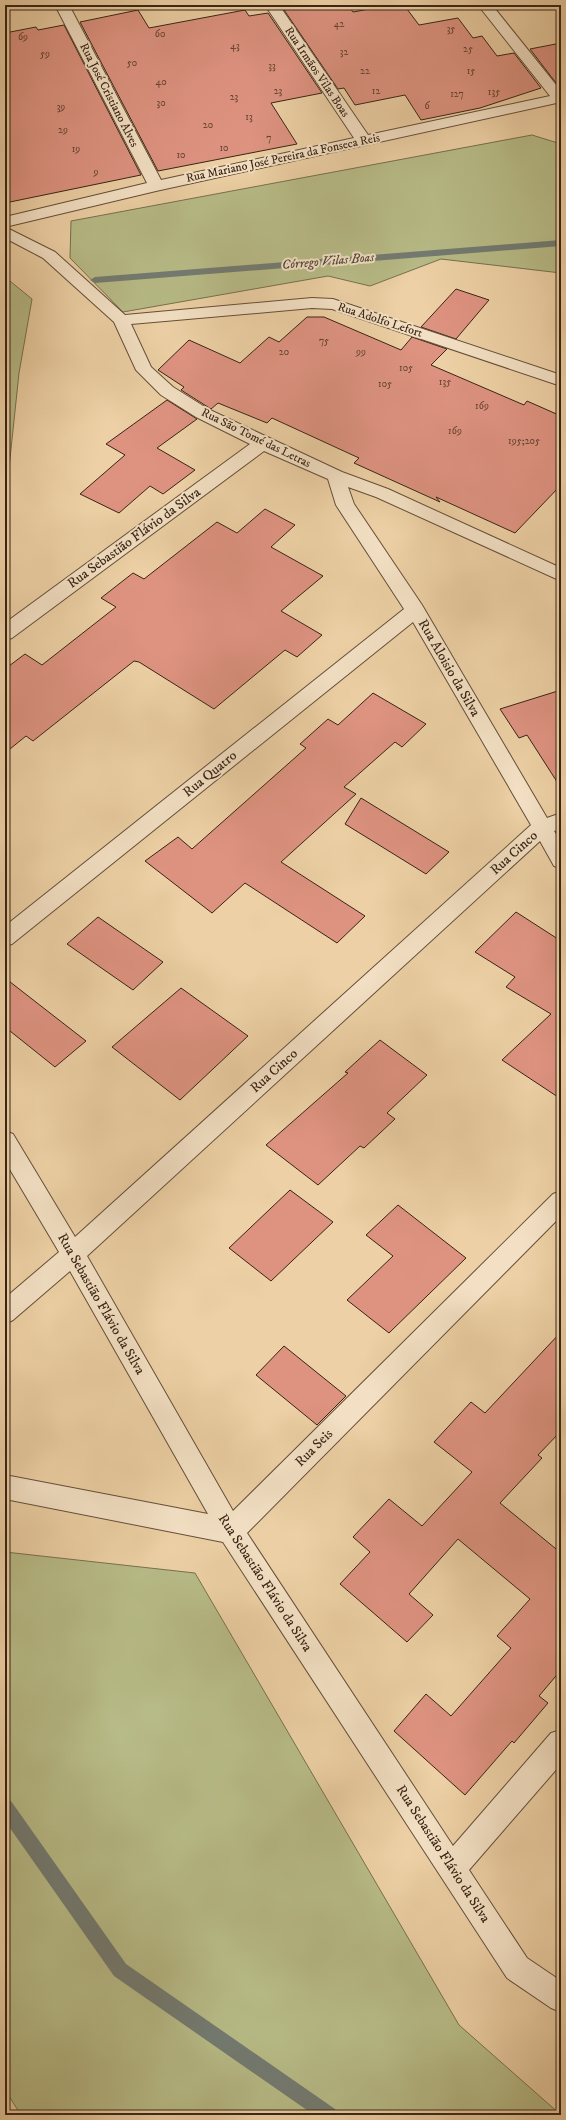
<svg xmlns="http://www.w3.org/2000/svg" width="566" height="2120" font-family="'IM FELL DW Pica',serif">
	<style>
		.green { fill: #b7bb87; stroke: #78704e }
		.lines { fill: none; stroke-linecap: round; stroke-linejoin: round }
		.stream { fill: #737b72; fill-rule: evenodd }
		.building { fill: #de9381; stroke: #382415 }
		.street-casing { stroke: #654f39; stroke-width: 2 }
		.street { fill: #f3e0c4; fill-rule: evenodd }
		.labels { text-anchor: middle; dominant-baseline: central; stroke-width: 4; stroke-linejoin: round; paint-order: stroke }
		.far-number-label { font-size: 10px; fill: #624030 }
		.far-street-label { font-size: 12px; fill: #382415; stroke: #f3e0c4 }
		.far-water-label { font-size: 13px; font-style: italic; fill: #51483c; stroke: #f3e0c4 }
		.street-label { font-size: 14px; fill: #382415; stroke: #f3e0c4 }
	</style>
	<rect width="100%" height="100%" fill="#edd0a5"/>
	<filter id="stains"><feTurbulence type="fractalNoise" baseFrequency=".005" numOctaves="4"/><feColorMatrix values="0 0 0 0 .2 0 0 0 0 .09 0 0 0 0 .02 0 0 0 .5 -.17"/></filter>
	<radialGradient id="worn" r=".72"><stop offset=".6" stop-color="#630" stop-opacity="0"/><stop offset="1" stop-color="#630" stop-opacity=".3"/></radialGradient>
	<g class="green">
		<path d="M532,135L561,144V273L441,259L370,286L328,276L123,312L70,258L71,221Z"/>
		<path d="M5,277L32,299L19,373L5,506Z"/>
		<path d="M5,1552L195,1573L459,2025L561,2115H21L5,2090Z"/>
	</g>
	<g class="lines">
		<g class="stream">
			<path d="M561,240V246L95,283L90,280L95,277Z"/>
			<path d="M5,1799L11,1801L126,1964L335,2109L338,2115H314L114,1976L5,1821Z"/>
		</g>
	</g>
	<g class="building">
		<path d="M312,5H348L353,12L391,5H404L419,25L458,18L473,38L482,36L497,56L514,53L541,88L480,108L421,120L405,95L355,105L344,88L338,89L284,10Z"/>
		<path d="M138,10L149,28L245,10L249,16L268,13L322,93L271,103L297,144L158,171L80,22Z"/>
		<path d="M64,25L141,175L5,203V33L36,27L38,30Z"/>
		<path d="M561,43V81L556,83L530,49Z"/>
		<path d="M456,289L489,300L456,339L421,327Z"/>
		<path d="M307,317H324L401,350L412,337L447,349L431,365L524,405L527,401L561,416V485L515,533L436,497L440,502L354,463L359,458L272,418L267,423L218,403L211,409L181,390L184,387L158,370L189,340L240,363L269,337L279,342Z"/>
		<path d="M167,400L197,419L157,448L195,470L163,494L150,486L119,513L80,494L125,455L106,444Z"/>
		<path d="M265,509L295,525L271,547L323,576L281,611L322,635L297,657L285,650L214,709L139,662L134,661L33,741L26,736L5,753V669L25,654L42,665L116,607L101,598L133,573L144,579L217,522L237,533Z"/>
		<path d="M561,690V788L527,735L519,738L500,709Z"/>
		<path d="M373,693L426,724L402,747L395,742L344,787L356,794L281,862L365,916L337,943L245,883L212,913L145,861L178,837L192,849L306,748L300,744L328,719L338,725Z"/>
		<path d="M361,798L449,852L426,874L345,824Z"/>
		<path d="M516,912L561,941V1099L502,1060L551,1014L506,987L515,977L475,952Z"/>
		<path d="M98,917L163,962L133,990L67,944Z"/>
		<path d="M5,978L86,1041L55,1067L5,1027Z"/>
		<path d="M181,988L248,1036L180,1100L112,1047Z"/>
		<path d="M380,1040L427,1075L387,1113L395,1119L364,1148L360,1146L318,1185L266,1145L348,1073L345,1072Z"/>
		<path d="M290,1190L333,1222L271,1281L229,1248Z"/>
		<path d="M398,1205L466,1258L389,1333L347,1300L393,1256L366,1235Z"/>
		<path d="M561,1332V1431L538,1455L542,1458L500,1503L561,1553V1670L539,1696L548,1703L514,1743L512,1741L465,1795L394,1731L426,1694L451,1716L511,1648L497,1636L530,1599L458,1539L409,1594L433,1615L407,1642L340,1584L370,1552L353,1537L389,1499L422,1526L472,1472L434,1442L471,1402L485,1413Z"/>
		<path d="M284,1346L346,1396L317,1425L256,1375Z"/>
	</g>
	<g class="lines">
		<defs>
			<g id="street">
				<path d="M55,5H69L161,180L354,138L265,5H279L368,135L550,96L478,5H492L561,91V102L156,191L5,227V217L147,183Z"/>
				<path d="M5,227L55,252L125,315L312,298L333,299L561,375V386L332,309L312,308L131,324L151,367L173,387L208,409L342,472L388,489L561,568V581L376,497L348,487L354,504L422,605L547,818L561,813V829L554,831L561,842V868L554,866L540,841L87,1256L233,1511L553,1194L561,1191V1216L247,1533L453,1846L551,1733L561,1730V1764L469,1870L527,1958L561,1981V2012L551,2008L507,1978L223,1542L5,1499V1475L208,1514L70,1271L13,1320L5,1324V1298L59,1252L5,1161V1131L13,1134L75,1237L531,825L413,622L12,944L5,946V926L404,609L336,505L328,479L264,451L12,638L5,640V623L250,444L196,417L161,395L136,370L114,322L43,258L5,238Z"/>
			</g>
		</defs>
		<use href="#street" class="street-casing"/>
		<use href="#street" class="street"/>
	</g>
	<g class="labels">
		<g class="far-number-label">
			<text x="339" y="24">42</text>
			<text x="451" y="29">35</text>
			<text x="160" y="34">60</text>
			<text x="23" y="37">69</text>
			<text x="235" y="46">43</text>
			<text x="468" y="49">25</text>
			<text x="344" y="52">32</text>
			<text x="45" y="54">59</text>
			<text x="132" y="63">50</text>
			<text x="272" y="66">33</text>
			<text x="365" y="71">22</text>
			<text x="471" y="71">15</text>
			<text x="161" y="82">40</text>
			<text x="278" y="91">23</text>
			<text x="376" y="91">12</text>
			<text x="494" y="92">135</text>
			<text x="457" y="94">127</text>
			<text x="234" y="97">23</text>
			<text x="161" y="103">30</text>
			<text x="427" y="106">6</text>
			<text x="61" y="107">39</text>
			<text x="249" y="117">13</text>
			<text x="208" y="125">20</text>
			<text x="63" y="130">29</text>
			<text x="269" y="138">7</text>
			<text x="224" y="148">10</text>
			<text x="76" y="149">19</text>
			<text x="181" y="155">10</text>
			<text x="96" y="172">9</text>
			<text x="324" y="341">75</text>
			<text x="284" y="352">20</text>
			<text x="361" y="352">99</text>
			<text x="406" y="368">105</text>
			<text x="445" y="382">135</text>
			<text x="385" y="384">105</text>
			<text x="482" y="406">169</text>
			<text x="455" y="431">169</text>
			<text x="524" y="441">195;205</text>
		</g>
		<g class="far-street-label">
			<text transform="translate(317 72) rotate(56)">Rua Irmãos Vilas Boas</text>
			<text transform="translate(109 95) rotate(63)">Rua José Cristiano Alves</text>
			<text transform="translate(283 158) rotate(-12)">Rua Mariano José Pereira da Fonseca Reis</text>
			<text transform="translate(380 320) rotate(18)">Rua Adolfo Lefort</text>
			<text transform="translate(256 438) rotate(26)">Rua São Tomé das Letras</text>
		</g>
		<g class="far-water-label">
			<text transform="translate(328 261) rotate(-5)">Córrego Vilas Boas</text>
		</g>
		<g class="street-label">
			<text transform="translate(134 538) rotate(-36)">Rua Sebastião Flávio da Silva</text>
			<text transform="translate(449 668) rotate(60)">Rua Aloisio da Silva</text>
			<text transform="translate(210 774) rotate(-39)">Rua Quatro</text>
			<text transform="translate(514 853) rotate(-42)">Rua Cinco</text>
			<text transform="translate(274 1071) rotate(-42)">Rua Cinco</text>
			<text transform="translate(101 1304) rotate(60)">Rua Sebastião Flávio da Silva</text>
			<text transform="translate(314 1448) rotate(-45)">Rua Seis</text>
			<text transform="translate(265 1583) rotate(57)">Rua Sebastião Flávio da Silva</text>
			<text transform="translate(443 1854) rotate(57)">Rua Sebastião Flávio da Silva</text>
		</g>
	</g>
	<rect width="566" height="2120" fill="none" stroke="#edd0a5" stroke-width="20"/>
	<rect x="6" y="6" width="554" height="2108" fill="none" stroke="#382415" stroke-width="2"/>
	<rect x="10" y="10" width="546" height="2100" fill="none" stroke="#382415"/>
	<rect width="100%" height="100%" filter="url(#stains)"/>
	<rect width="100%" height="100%" fill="url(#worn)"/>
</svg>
